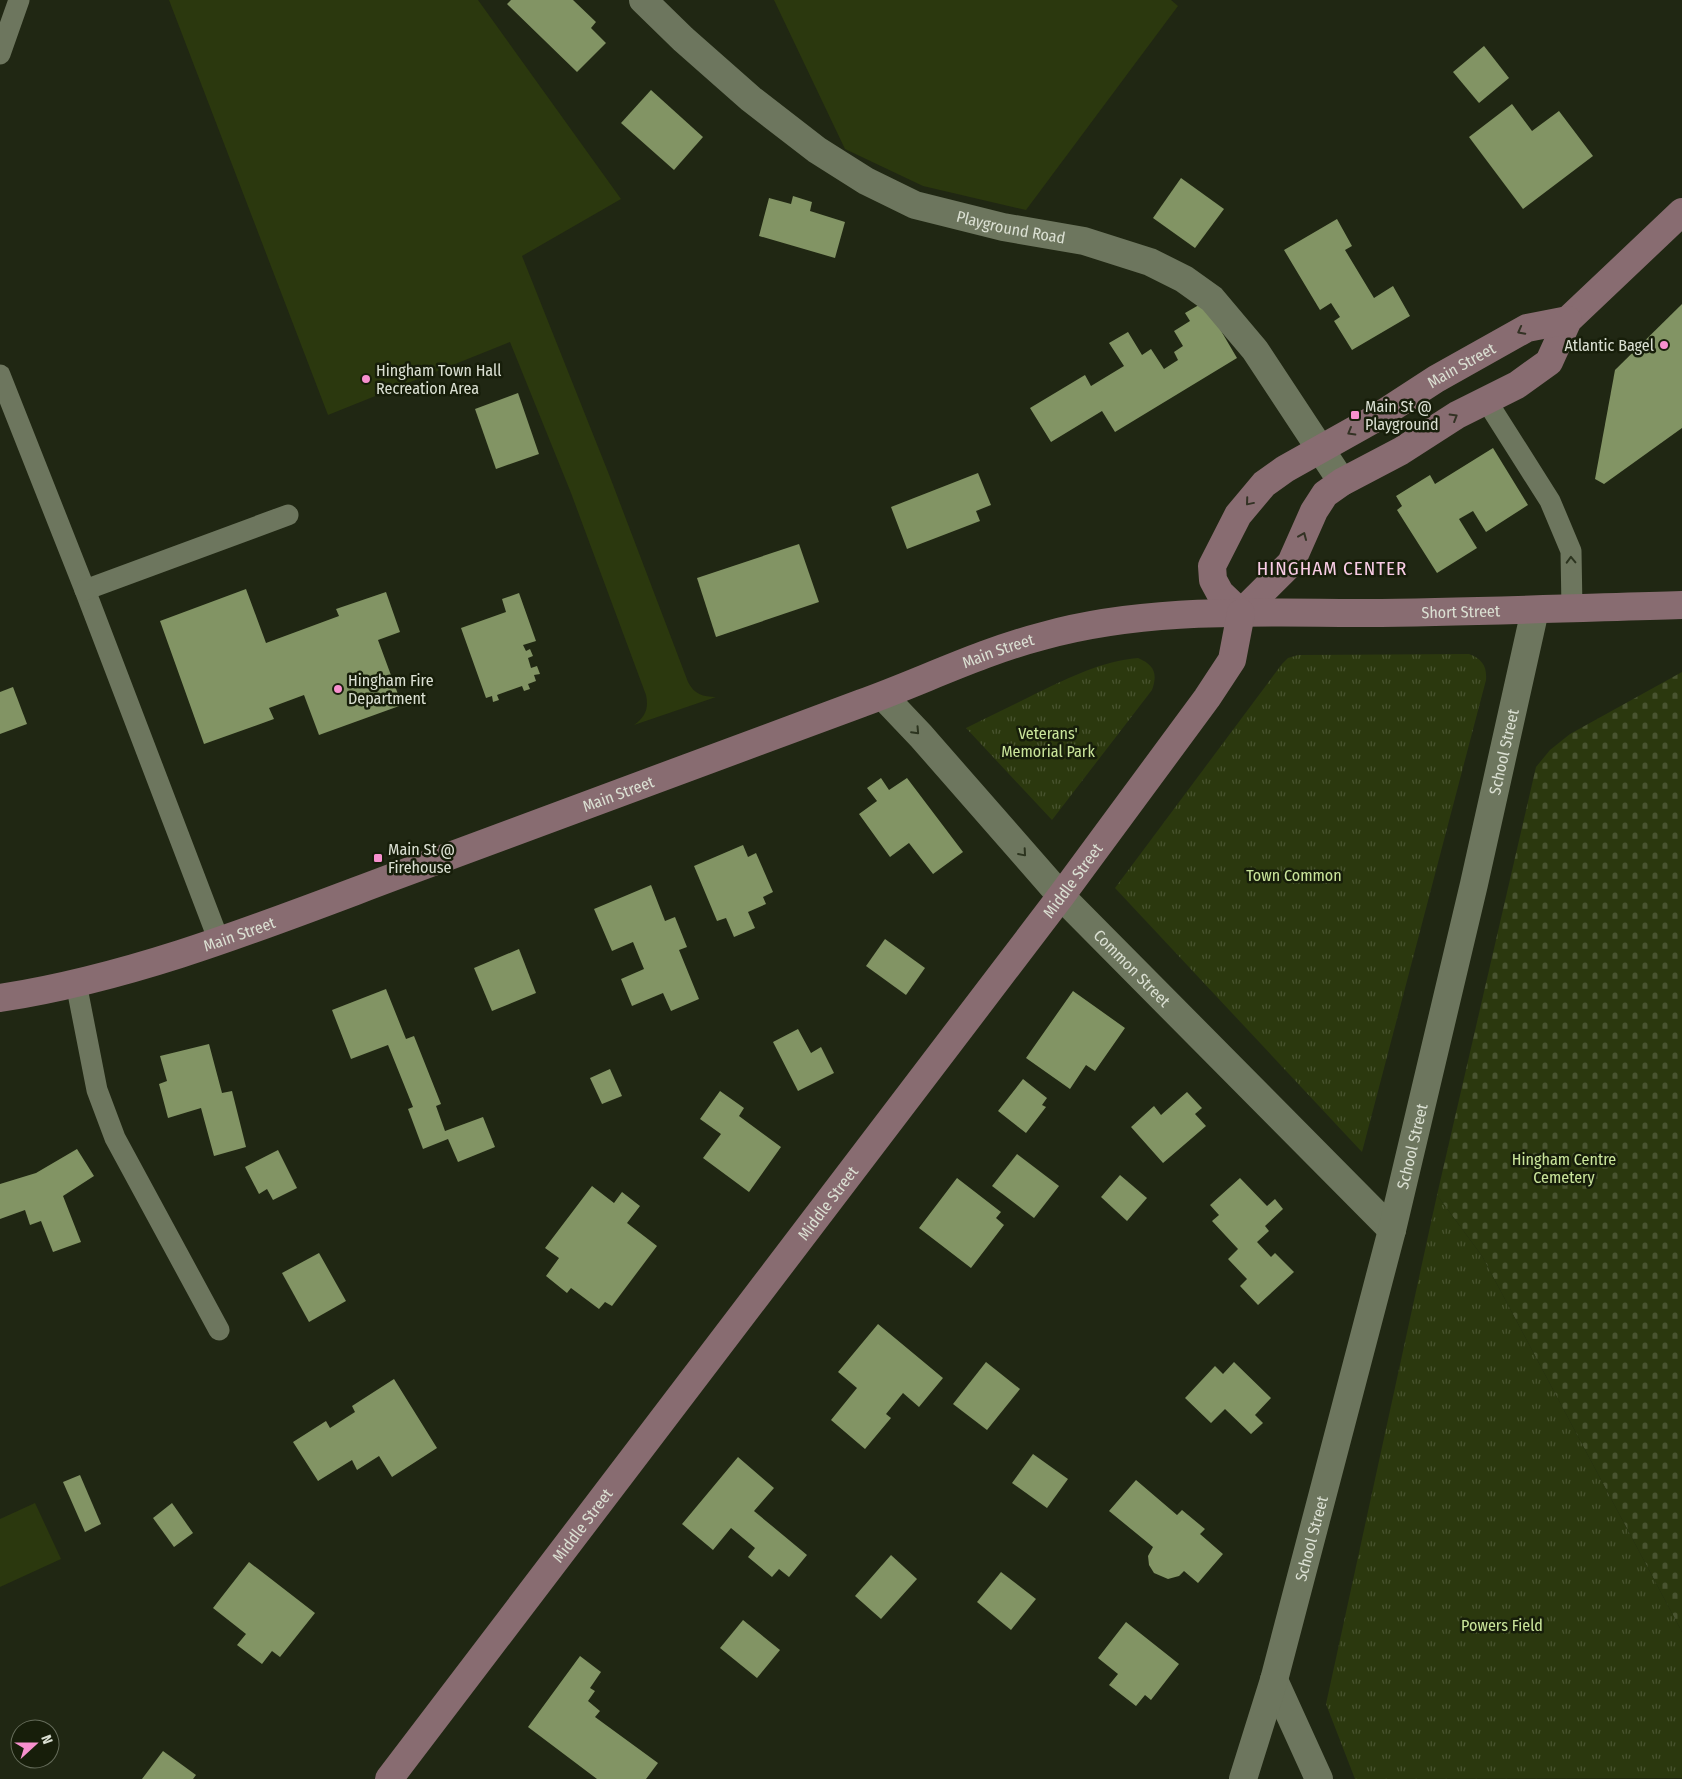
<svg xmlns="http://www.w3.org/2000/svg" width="1682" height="1779" font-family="'Fira Sans Condensed',sans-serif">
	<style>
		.cemetery { fill: url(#cemetery-stones) }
		.park { fill: url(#park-tufts) }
		.pitch { fill: #2b380e }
		.building { fill: #829464 }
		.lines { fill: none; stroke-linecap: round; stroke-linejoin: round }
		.lane { stroke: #6d765e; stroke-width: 21 }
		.street { stroke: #6d765e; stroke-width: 28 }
		.secondary { stroke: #886c71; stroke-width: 28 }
		.oneway { stroke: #333224 }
		.oneway2 { stroke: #2c341f }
		.poi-dot { fill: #f790ce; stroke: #171e0a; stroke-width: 2 }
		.labels { text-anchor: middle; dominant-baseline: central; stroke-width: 5; stroke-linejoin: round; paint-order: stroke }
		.street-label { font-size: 16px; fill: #dbe0d3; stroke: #171e0a }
		.poi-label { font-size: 16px; fill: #dbe0d3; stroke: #171e0a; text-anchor: start }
		.park-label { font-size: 16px; fill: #cae59b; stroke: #171e0a }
		.quarter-label { font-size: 19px; letter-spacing: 1px; fill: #facde6; stroke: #171e0a }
	</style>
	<defs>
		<pattern id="cemetery-stones" width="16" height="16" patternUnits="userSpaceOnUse" patternTransform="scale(1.25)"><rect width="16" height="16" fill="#2b380e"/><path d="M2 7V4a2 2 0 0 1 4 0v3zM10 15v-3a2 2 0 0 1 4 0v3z" fill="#495430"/></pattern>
		<pattern id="park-tufts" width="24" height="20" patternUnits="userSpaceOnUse" patternTransform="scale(1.25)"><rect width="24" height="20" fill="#2b380e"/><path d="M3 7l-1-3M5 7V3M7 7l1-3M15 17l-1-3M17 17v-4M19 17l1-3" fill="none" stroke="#495430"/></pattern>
	</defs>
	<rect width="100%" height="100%" fill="#202713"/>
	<path class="cemetery" d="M1682,672V1632L1482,1256L1437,1195L1536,767L1550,750L1570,734Z"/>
	<g class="park">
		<path d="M1469,654C1482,659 1487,666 1486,680L1362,1152L1115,888L1282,664L1288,658L1298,655Z"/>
		<path d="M1138,658C1154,665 1158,673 1152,690L1052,820L966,728C990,716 1015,704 1039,692C1071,677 1102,661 1138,658Z"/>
		<path d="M1437,1195L1482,1256L1682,1632V1778L1355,1779L1326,1704Z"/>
	</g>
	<g class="pitch">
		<path d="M169,0H478L621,199L522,256L610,477L688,682C694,694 703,697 716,697L634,725C645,717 649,709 646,695L571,493L510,342L328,415Z"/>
		<path d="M774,0H1171L1178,6L1026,210L923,186L845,149Z"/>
		<path d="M35,1503L61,1559L0,1587V1519Z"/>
	</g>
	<g class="building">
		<path d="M511,0H573L596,22L591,28L606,43L577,72L507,4Z"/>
		<path d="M1484,46L1509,78L1479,103L1453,72Z"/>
		<path d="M651,90L703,137L674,170L621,123Z"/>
		<path d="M1512,104L1532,131L1559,111L1593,156L1523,209L1469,137Z"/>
		<path d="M1181,178L1224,209L1195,248L1153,218Z"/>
		<path d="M793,196L812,202L810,211L845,222L835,258L759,236L769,198L791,204Z"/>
		<path d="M1337,219L1352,246L1345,250L1374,298L1393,286L1410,316L1352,350L1334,321L1340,317L1331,303L1320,310L1284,250Z"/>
		<path d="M1204,302L1237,358L1115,432L1102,411L1051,442L1030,408L1085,375L1091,386L1124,366L1109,343L1128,332L1142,355L1151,349L1164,369L1178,360L1174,352L1183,346L1174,331L1190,321L1185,313Z"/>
		<path d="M1682,304V428L1604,484L1595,479L1615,370Z"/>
		<path d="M518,393L539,454L496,469L475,409Z"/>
		<path d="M1493,448L1528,505L1486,532L1473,511L1459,519L1477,548L1437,573L1397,510L1402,506L1396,496L1430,475L1435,484Z"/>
		<path d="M978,473L991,505L976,511L980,521L907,549L891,507Z"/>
		<path d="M799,544L819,602L716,637L697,578Z"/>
		<path d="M246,589L266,643L339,616L336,609L386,592L400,632L378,640L402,705L319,735L304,695L269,708L274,719L204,744L160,621Z"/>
		<path d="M519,593L536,641L523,645L526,651L530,649L533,656L528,658L531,668L537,666L540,674L534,675L536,681L528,684L530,689L524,691L522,686L497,695L499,700L493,702L492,696L486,698L461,628L506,612L502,599Z"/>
		<path d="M13,687L27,724L0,734V692Z"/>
		<path d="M881,778L889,790L907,778L963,852L933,874L909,843L890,857L859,814L877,801L867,788Z"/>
		<path d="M743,845L748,857L756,853L773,892L763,897L766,904L748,912L755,928L734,937L726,918L717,921L694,866Z"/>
		<path d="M651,885L665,921L675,917L687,947L679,950L699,999L671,1011L663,993L632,1006L621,979L644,969L633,942L612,951L594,909Z"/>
		<path d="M885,939L925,968L906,995L866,966Z"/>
		<path d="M519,949L536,993L492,1011L474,968Z"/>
		<path d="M386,989L406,1039L414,1036L441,1104L436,1106L445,1131L483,1117L495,1147L458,1162L448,1139L423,1149L408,1109L413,1107L388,1045L351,1059L332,1010Z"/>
		<path d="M1073,991L1125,1028L1095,1071L1086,1065L1070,1089L1026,1058Z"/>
		<path d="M798,1029L811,1053L821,1047L834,1073L798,1091L773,1042Z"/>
		<path d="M209,1044L222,1093L232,1091L246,1147L214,1156L201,1108L168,1118L159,1084L167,1081L160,1056Z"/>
		<path d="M610,1069L622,1096L602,1104L590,1078Z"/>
		<path d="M1023,1079L1047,1098L1042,1105L1046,1107L1026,1133L998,1111Z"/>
		<path d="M720,1091L744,1108L739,1116L781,1147L749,1192L703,1158L721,1134L700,1119Z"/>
		<path d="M1187,1092L1202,1108L1195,1114L1206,1126L1163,1163L1131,1127L1154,1106L1161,1115Z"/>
		<path d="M77,1149L94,1176L63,1196L81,1242L53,1252L41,1221L30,1225L25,1210L0,1219V1184L36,1173Z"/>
		<path d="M278,1150L297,1188L273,1200L267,1189L259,1194L245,1167Z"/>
		<path d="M1017,1154L1059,1186L1034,1218L992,1186Z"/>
		<path d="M1120,1175L1147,1198L1127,1221L1101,1197Z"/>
		<path d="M957,1178L1001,1212L996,1218L1004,1225L971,1268L919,1228Z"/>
		<path d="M1240,1178L1267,1206L1275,1199L1283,1209L1265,1226L1269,1231L1257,1242L1271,1257L1275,1253L1294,1272L1258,1305L1240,1286L1247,1279L1228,1259L1238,1249L1212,1221L1219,1215L1210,1205Z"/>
		<path d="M592,1186L614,1203L622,1192L640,1206L627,1223L657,1246L612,1306L605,1302L599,1309L571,1288L567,1293L546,1276L559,1258L545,1248Z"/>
		<path d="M319,1253L346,1301L309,1322L282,1273Z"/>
		<path d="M878,1324L943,1378L919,1407L903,1393L886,1414L891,1418L865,1449L831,1420L857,1388L838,1372Z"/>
		<path d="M986,1362L1020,1389L987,1430L953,1404Z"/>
		<path d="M1234,1362L1271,1398L1255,1415L1263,1423L1251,1434L1225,1409L1211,1423L1185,1398L1215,1366L1223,1374Z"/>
		<path d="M394,1379L437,1448L392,1477L379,1456L357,1470L352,1460L318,1481L293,1442L326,1421L330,1428L355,1412L352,1406Z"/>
		<path d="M1033,1454L1068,1479L1047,1508L1012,1483Z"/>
		<path d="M738,1457L774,1488L754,1511L807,1555L789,1577L779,1569L772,1577L748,1557L755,1548L731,1528L713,1550L682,1524Z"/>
		<path d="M80,1475L101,1524L85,1532L63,1482Z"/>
		<path d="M1136,1480L1177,1515L1182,1510L1205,1529L1200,1534L1223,1554L1198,1583L1184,1571L1179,1576L1168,1579L1154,1573L1149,1565L1148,1556L1153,1547L1109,1511Z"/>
		<path d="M172,1503L193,1533L174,1547L153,1518Z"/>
		<path d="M891,1555L917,1579L881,1619L855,1596Z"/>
		<path d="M249,1562L315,1613L280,1657L272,1651L262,1664L237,1645L246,1634L213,1608Z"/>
		<path d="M1001,1572L1036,1599L1011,1630L977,1602Z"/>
		<path d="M743,1620L780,1650L757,1678L720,1648Z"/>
		<path d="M1126,1622L1179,1664L1151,1700L1145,1695L1136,1706L1109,1685L1118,1674L1098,1658Z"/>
		<path d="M580,1656L601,1672L590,1688L595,1691L588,1701L600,1711L595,1717L658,1763L646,1779H597L528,1727Z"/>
		<path d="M163,1751L196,1775L193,1779H142Z"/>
	</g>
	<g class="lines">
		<g class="lane">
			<path d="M0,54L19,0"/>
			<path d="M0,375L85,590L219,941"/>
			<path d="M1486,400L1550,501L1571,551L1572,609"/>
			<path d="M85,590L288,515"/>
			<path d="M76,983L97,1090L115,1138L219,1330"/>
		</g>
		<g class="street">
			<path id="s1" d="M643,0L683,39L751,99L817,150L866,181L915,205L1003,227L1084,241L1150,262L1184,279L1212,299L1255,350L1342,482"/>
			<path id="s2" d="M883,696L921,736L1061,896L1392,1230"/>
			<path d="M1274,1680L1319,1779"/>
			<path id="s3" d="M1243,1779L1274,1680L1392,1230L1474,884L1535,610"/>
		</g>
		<g class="secondary">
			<path d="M1241,613L1291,563L1314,511L1325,494L1342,482L1401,451L1457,415L1517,385L1549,362L1568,320L1682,212"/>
			<path id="s4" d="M1241,613L1220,593L1213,580L1212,566L1238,515L1264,484L1285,469L1376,418L1436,379L1527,328L1568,320"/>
			<path id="s5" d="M0,998C136,977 265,925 393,877C550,819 706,761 862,703C923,681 981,652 1043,636C1147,607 1259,613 1366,613C1471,612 1577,608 1682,605"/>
			<path id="s6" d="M389,1779L1061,896L1207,698L1232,660L1241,613"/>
		</g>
	</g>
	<defs><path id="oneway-chevron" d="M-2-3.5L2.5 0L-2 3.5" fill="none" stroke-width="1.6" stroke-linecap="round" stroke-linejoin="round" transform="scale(1.25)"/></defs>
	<g class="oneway">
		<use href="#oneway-chevron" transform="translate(1521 331) rotate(152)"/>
		<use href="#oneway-chevron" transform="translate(1454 417) rotate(-31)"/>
		<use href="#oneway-chevron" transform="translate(1351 432) rotate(150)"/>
		<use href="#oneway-chevron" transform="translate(1249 502) rotate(130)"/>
		<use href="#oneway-chevron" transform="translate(1303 536) rotate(-67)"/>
	</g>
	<g class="oneway2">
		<use href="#oneway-chevron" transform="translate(1571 560) rotate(-92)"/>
		<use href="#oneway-chevron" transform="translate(916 731) rotate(47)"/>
		<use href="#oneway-chevron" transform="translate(1023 853) rotate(49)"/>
	</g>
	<g class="poi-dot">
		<circle cx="1664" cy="345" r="5"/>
		<circle cx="366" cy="379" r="5"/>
		<rect x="1350" y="410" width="10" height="10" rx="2.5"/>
		<circle cx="338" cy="689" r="5"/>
		<rect x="373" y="853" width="10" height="10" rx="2.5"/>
	</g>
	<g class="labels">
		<g class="street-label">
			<text stroke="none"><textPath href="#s1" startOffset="441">Playground Road</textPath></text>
			<text stroke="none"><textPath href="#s4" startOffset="386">Main Street</textPath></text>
			<text stroke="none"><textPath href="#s5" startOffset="1525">Short Street</textPath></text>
			<text stroke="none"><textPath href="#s5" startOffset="1058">Main Street</textPath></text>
			<text stroke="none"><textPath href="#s3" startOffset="1060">School Street</textPath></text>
			<text stroke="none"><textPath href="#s5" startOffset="652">Main Street</textPath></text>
			<text stroke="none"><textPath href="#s6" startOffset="1129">Middle Street</textPath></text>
			<text stroke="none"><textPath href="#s5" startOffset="248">Main Street</textPath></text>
			<text stroke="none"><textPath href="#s2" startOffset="369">Common Street</textPath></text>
			<text stroke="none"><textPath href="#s3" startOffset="655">School Street</textPath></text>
			<text stroke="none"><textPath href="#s6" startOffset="724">Middle Street</textPath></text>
			<text stroke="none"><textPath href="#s6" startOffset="319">Middle Street</textPath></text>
			<text stroke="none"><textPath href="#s3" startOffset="250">School Street</textPath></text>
		</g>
		<g class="poi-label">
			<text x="1654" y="345" text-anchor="end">Atlantic Bagel</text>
			<text x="376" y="370">Hingham Town Hall<tspan x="376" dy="18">Recreation Area</tspan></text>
			<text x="1365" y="406">Main St @<tspan x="1365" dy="18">Playground</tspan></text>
			<text x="348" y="680">Hingham Fire<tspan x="348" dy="18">Department</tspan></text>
			<text x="388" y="849">Main St @<tspan x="388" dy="18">Firehouse</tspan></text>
		</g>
		<g class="park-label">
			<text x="1048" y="733">Veterans'<tspan x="1048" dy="18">Memorial Park</tspan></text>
			<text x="1294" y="875">Town Common</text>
			<text x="1564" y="1159">Hingham Centre<tspan x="1564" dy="18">Cemetery</tspan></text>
			<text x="1502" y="1625">Powers Field</text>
		</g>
		<g class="quarter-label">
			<text x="1332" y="568">HINGHAM CENTER</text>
		</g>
	</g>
	<g transform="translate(35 1744) rotate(69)"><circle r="24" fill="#171e0a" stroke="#656c5a"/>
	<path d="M0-4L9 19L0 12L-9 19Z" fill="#f790ce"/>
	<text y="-8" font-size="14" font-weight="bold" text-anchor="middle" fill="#dbe0d3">N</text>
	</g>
</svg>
